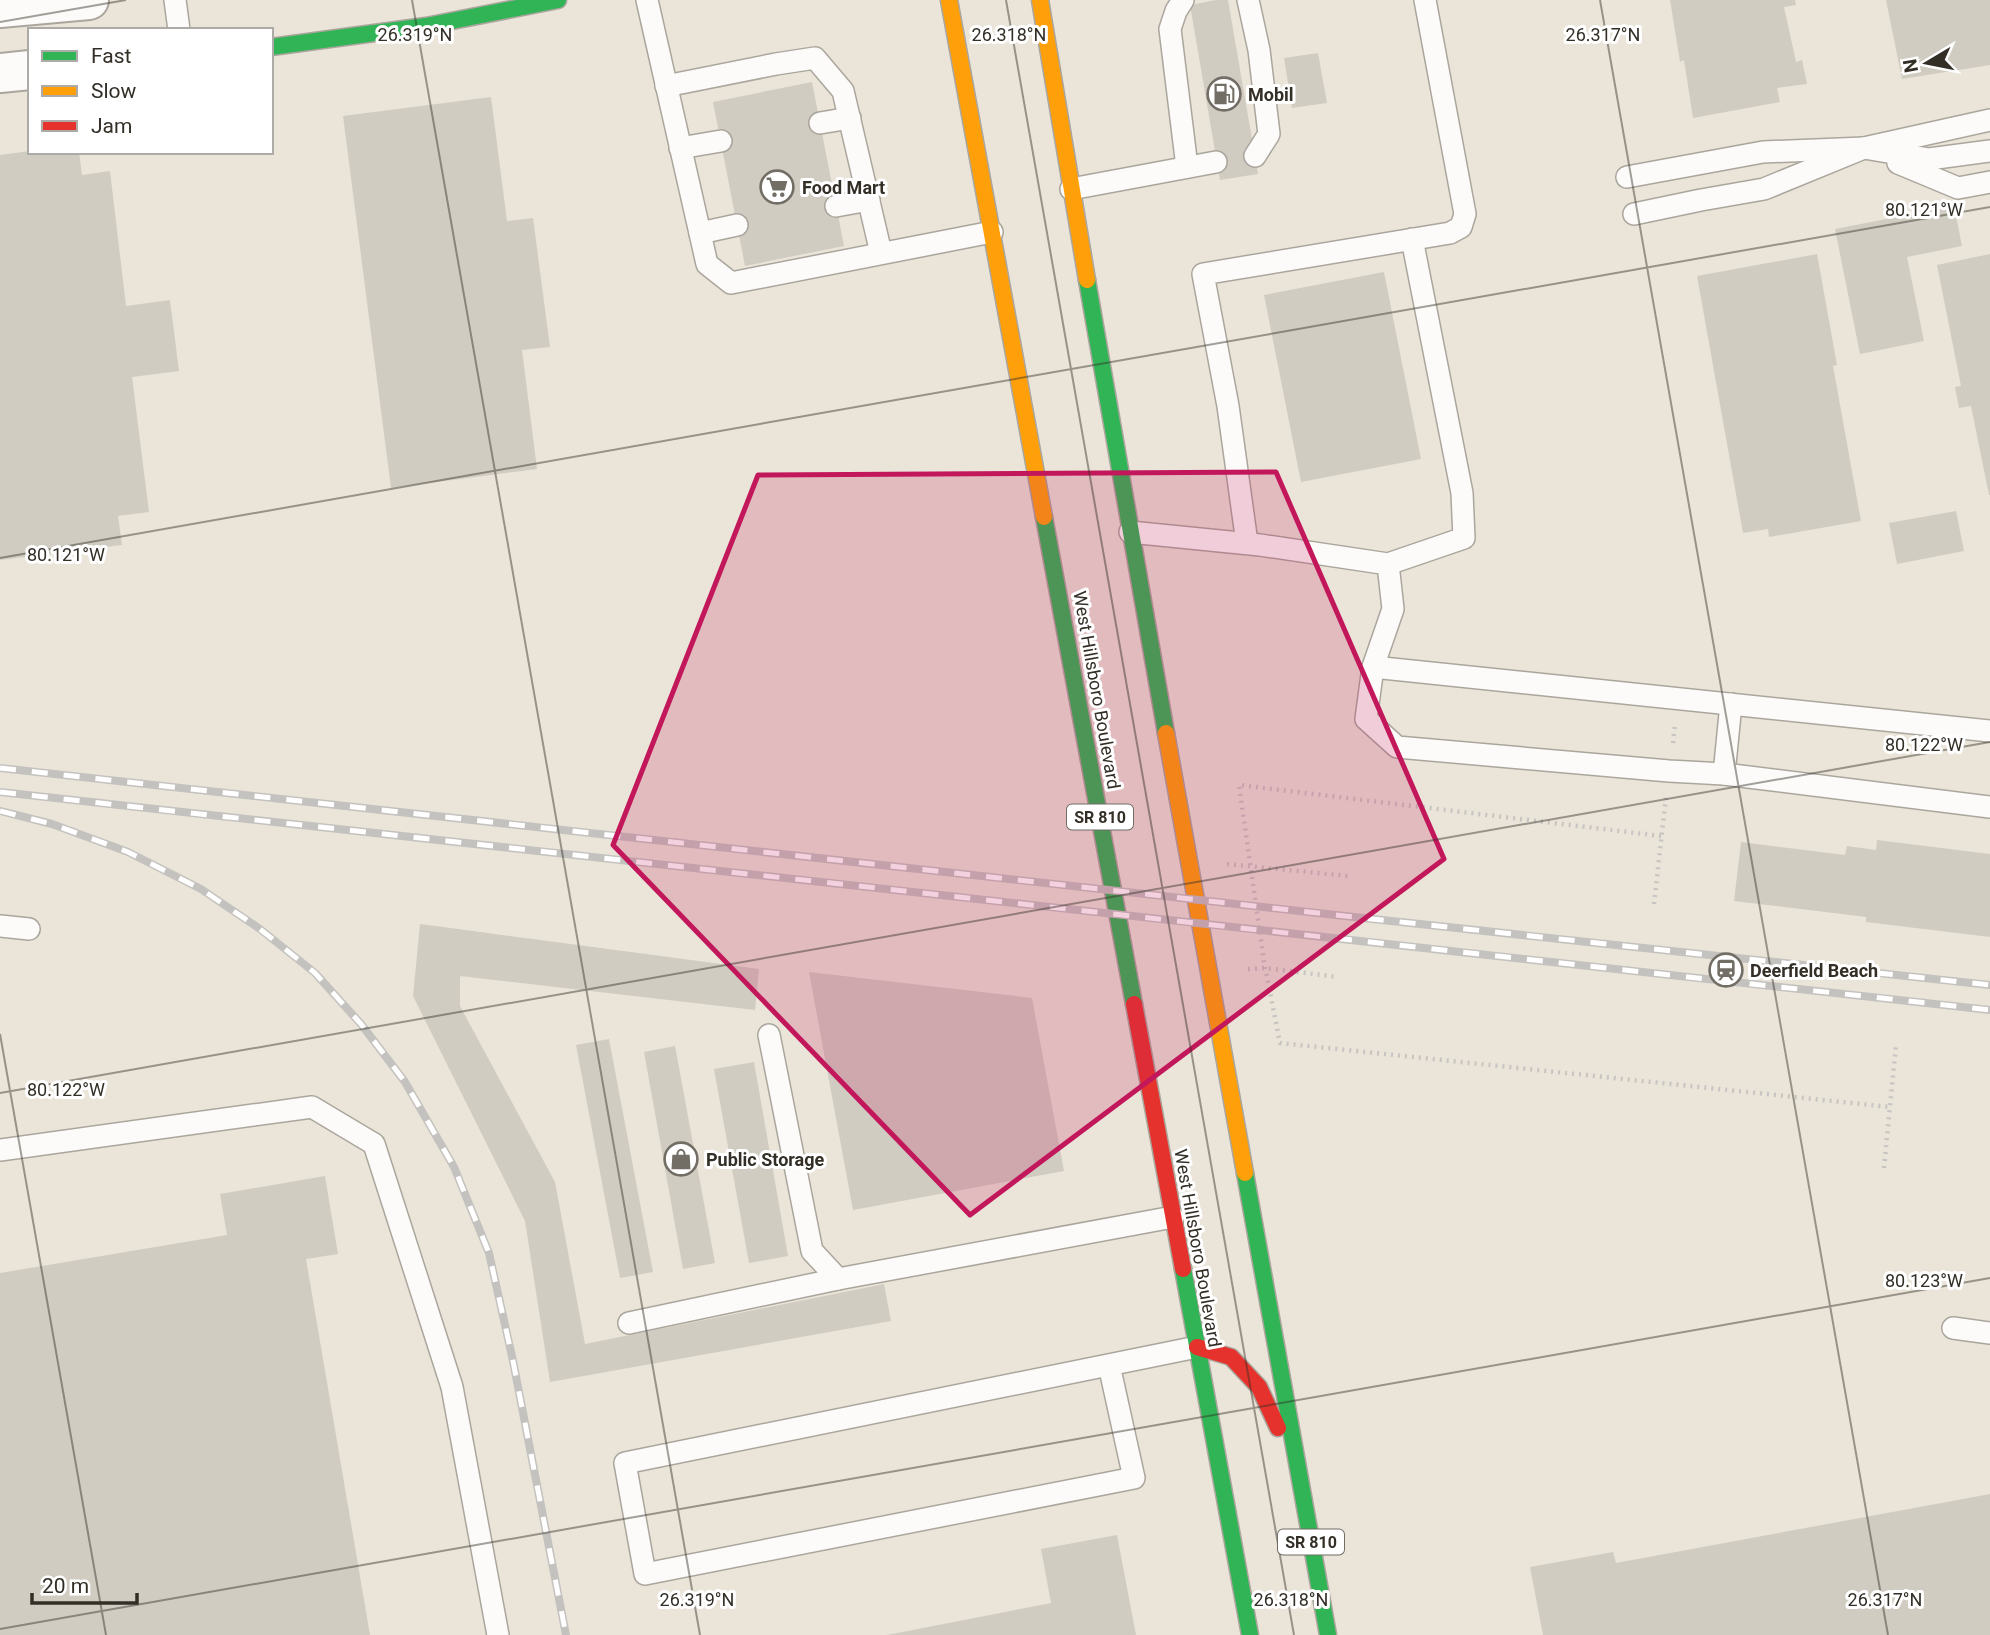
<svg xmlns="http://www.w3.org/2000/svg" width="1990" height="1635" font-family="Roboto,sans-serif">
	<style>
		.building { fill: #d1ccc2 }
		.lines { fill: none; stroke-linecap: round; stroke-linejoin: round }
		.lane-casing { stroke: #aba69d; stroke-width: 24 }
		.street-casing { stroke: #aba69d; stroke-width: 42 }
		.fast-casing { stroke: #aba69d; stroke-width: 19 }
		.slow-casing { stroke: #aba69d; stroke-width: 19 }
		.jam-casing { stroke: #aba69d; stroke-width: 19 }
		.path { stroke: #c7c5c1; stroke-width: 4.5; stroke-dasharray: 2 5; stroke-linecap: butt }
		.lane { stroke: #fcfbf9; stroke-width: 21 }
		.street { stroke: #fcfbf9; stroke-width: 38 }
		.fast { stroke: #30b455; stroke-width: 16 }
		.slow { stroke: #ff9f0a; stroke-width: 16 }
		.jam { stroke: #e5322d; stroke-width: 16 }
		.rail-casing { stroke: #c4c2bf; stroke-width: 8 }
		.rail { stroke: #fff; stroke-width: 5; stroke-dasharray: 16; stroke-linecap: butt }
		.marked { fill: #c2185b; fill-opacity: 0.2; stroke: #c2185b; stroke-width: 5; stroke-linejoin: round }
		.ticks { fill: none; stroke: #332e26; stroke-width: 2; stroke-opacity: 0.45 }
		.labels { text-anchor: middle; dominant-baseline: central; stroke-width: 6; stroke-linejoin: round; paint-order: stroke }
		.shield { fill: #fff; stroke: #706d67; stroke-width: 2 }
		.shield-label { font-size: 16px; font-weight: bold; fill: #332e26 }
		.poi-label { font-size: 18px; font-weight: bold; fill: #332e26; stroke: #fff; text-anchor: start }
		.street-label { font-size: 18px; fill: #332e26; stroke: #fff }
		.ticks-label { font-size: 18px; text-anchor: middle; fill: #332e26; stroke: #fff; stroke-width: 6; stroke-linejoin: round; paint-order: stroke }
	</style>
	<rect width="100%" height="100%" fill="#eae4d9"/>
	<g class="building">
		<path d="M1216,0H1228L1258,174L1220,180L1190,5Z"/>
		<path d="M1670,0H1795L1796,5L1784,7L1796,62L1802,60L1807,84L1777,88L1780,102L1693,118L1684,60L1680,62Z"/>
		<path d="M1886,0H1990V65L1902,79Z"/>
		<path d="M1318,53L1327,103L1292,108L1284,58Z"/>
		<path d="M812,82L844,246L745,266L713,102Z"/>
		<path d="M491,97L507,221L533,218L550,347L522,350L537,469L391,488L343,116Z"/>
		<path d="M30,151L79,152L82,175L110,171L126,306L170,300L179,371L132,377L149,512L118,516L122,545L0,560V155Z"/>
		<path d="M1954,206L1962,246L1907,257L1924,341L1860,354L1835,229Z"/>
		<path d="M1817,254L1837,365L1833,366L1861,521L1769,537L1768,529L1743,533L1697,276Z"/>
		<path d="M1990,254V495H1989L1971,406L1959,408L1955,387L1961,386L1937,265Z"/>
		<path d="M1384,272L1421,459L1301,482L1264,295Z"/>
		<path d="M1956,511L1964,551L1897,564L1889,523Z"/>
		<path d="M1877,840L1990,854V937L1866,922V917L1734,901L1741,842L1845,855L1847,846L1876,850Z"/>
		<path d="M420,924L759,969L755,1010L460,976V1006L555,1182L585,1344L884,1284L891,1321L550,1382L525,1221L413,996Z"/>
		<path d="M809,972L1032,998L1064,1171L853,1210Z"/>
		<path d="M609,1039L653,1272L620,1278L576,1045Z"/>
		<path d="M675,1046L715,1263L683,1269L644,1052Z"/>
		<path d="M754,1062L788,1256L749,1263L714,1069Z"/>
		<path d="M325,1176L338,1254L306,1259L370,1635H0V1273L227,1235L220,1194Z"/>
		<path d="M1990,1494V1635H1543L1530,1567L1613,1552L1616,1563Z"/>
		<path d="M1117,1535L1136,1635H887L1051,1603L1041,1549Z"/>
	</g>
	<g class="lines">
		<defs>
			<g id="lane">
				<path d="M175,0L179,30"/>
				<path d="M647,0L707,264L731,283L992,232"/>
				<path d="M1183,0L1176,11L1170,29L1187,167"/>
				<path d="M1248,0L1259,50L1269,134L1255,156"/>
				<path d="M666,86L776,64L815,58L843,91L881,253"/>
				<path d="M820,123L850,118"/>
				<path d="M680,148L721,141"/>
				<path d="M1898,163L1958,188L1990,182"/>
				<path d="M1627,177L1763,152L1864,148L1929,159L1990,151"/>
				<path d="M1071,189L1216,162"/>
				<path d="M836,206L869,200"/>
				<path d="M1634,214L1701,200L1764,189L1864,148L1990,120"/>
				<path d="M700,233L737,225"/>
				<path d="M1130,532L1260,545L1388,564L1393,609L1373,667L1366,719L1397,747L1669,771L1724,774L1990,807"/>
				<path d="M1247,543L1228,406L1203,274L1450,233L1461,227L1465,214L1425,0"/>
				<path d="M1388,564L1464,538L1462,493L1412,239"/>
				<path d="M1373,667L1990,731"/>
				<path d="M1724,774L1731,704"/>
				<path d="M0,926L29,929"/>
				<path d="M769,1035L812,1251L838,1279L1173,1217"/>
				<path d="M0,1150L312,1107L374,1144L452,1387L498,1635"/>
				<path d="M629,1323L838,1279"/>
				<path d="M1953,1328L1990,1333"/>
				<path d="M1109,1365L1134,1478L645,1574L625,1463L1197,1347"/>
			</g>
			<g id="street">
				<path d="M0,8L89,0"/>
				<path d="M0,73L30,70"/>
			</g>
			<g id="fast">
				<path d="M271,47L426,26L558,0"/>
				<path d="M1087,280L1166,733"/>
				<path d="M1044,517L1134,1004"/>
				<path d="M1245,1173L1328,1635"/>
				<path d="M1183,1269L1250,1635"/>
			</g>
			<g id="slow">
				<path d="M949,0L1044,517"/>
				<path d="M1040,0L1087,280"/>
				<path d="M1166,733L1245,1173"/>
			</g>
			<g id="jam">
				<path d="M1134,1004L1183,1269"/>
				<path d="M1197,1347L1231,1357L1259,1387L1278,1428"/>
			</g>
		</defs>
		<use href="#lane" class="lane-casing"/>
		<use href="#street" class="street-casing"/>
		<use href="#fast" class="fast-casing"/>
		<use href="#slow" class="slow-casing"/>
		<use href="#jam" class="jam-casing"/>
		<g class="path">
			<path d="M1673,743L1675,724"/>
			<path d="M1661,836L1239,785L1264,962L1280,1043L1890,1107"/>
			<path d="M1227,864L1348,876"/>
			<path d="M1654,904L1666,797"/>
			<path d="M1248,969L1265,968L1338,977"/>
			<path d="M1884,1168L1896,1045"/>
		</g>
		<use href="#lane" class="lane"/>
		<use href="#street" class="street"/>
		<use href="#fast" class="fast"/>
		<use href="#slow" class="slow"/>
		<use href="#jam" class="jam"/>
		<defs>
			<g id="rail">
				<path d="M0,768L1354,917L1990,985"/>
				<path d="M0,792L1990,1010"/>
				<path d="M0,811L52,824L128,852L201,889L260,929L315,973L361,1024L405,1082L454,1167L489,1253L513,1361L566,1635"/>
			</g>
		</defs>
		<use href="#rail" class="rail-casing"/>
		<use href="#rail" class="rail"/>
	</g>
	<path class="marked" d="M1276,472L1444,859L970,1215L613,845L758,475Z"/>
	<path class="ticks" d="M412,0L700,1635M1006,0L1294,1635M1600,0L1888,1635M0,22L126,0M0,558L1990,207M0,1034L106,1635M0,1093L1990,742M0,1629L1990,1278"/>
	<defs>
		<symbol id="fuel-ring" viewBox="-11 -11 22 22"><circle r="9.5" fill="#fff" stroke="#736e65" stroke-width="1.5"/><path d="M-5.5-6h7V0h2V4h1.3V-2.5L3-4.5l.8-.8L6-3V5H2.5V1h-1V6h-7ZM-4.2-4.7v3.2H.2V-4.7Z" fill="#736e65"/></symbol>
		<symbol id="supermarket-ring" viewBox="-11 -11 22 22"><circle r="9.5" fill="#fff" stroke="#736e65" stroke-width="1.5"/><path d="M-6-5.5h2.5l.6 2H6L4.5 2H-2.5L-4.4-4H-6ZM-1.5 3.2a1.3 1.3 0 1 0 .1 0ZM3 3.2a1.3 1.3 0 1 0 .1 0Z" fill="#736e65"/></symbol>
		<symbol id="station-ring" viewBox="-11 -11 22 22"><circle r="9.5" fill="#fff" stroke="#736e65" stroke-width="1.5"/><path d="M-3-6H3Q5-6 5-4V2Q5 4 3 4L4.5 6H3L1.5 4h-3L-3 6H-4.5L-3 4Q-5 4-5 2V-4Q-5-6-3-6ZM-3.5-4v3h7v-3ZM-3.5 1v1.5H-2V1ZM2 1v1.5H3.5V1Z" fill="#736e65"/></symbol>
		<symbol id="shop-ring" viewBox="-11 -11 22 22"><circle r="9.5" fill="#fff" stroke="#736e65" stroke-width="1.5"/><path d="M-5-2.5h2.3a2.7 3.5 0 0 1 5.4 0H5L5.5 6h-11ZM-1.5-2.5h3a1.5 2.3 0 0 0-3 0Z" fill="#736e65"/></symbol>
	</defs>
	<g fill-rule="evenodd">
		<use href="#fuel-ring" x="1205" y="75" width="38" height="38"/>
		<use href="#supermarket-ring" x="758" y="168" width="38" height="38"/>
		<use href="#station-ring" x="1707" y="951" width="38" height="38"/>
		<use href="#shop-ring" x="662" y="1140" width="38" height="38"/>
	</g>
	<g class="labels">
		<g class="shield">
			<rect x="1067" y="804.5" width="66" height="25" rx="5"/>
			<rect x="1278" y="1529.5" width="66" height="25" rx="5"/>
		</g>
		<g class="shield-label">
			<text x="1100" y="817">SR 810</text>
			<text x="1311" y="1542">SR 810</text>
		</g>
		<g class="poi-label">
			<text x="1248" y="94">Mobil</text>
			<text x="802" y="187">Food Mart</text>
			<text x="1750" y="970">Deerfield Beach</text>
			<text x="706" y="1159">Public Storage</text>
		</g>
		<g class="street-label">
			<text transform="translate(1097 690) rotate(80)">West Hillsboro Boulevard</text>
			<text transform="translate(1198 1248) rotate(80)">West Hillsboro Boulevard</text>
		</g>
	</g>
	<g class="ticks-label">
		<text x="1009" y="41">26.318°N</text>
		<text x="1603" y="41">26.317°N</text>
		<text x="415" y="41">26.319°N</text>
		<text x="1924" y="216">80.121°W</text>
		<text x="66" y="561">80.121°W</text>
		<text x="1924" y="751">80.122°W</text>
		<text x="66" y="1096">80.122°W</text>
		<text x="1924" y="1287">80.123°W</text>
		<text x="697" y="1606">26.319°N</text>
		<text x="1291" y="1606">26.318°N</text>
		<text x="1885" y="1606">26.317°N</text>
	</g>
	<rect x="28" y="28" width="245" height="126" fill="#ffffff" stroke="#adaba8" stroke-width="2"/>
	<rect x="42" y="51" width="35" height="10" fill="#30b455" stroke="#adaba8" stroke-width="2"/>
	<text x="91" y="63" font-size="21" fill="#332e26">Fast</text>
	<rect x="42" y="86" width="35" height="10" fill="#ff9f0a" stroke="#adaba8" stroke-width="2"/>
	<text x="91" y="98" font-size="21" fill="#332e26">Slow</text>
	<rect x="42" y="121" width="35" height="10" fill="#e5322d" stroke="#adaba8" stroke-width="2"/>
	<text x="91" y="133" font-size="21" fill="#332e26">Jam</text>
	<g transform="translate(1927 63) rotate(260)" stroke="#ffffff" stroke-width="5" paint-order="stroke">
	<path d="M0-5L12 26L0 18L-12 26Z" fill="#332e26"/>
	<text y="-10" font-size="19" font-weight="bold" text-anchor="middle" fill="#332e26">N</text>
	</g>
	<path d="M32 1593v10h105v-10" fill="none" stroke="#332e26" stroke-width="3.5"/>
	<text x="42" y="1593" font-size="21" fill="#332e26" stroke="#ffffff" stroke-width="5" paint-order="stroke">20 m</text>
</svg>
